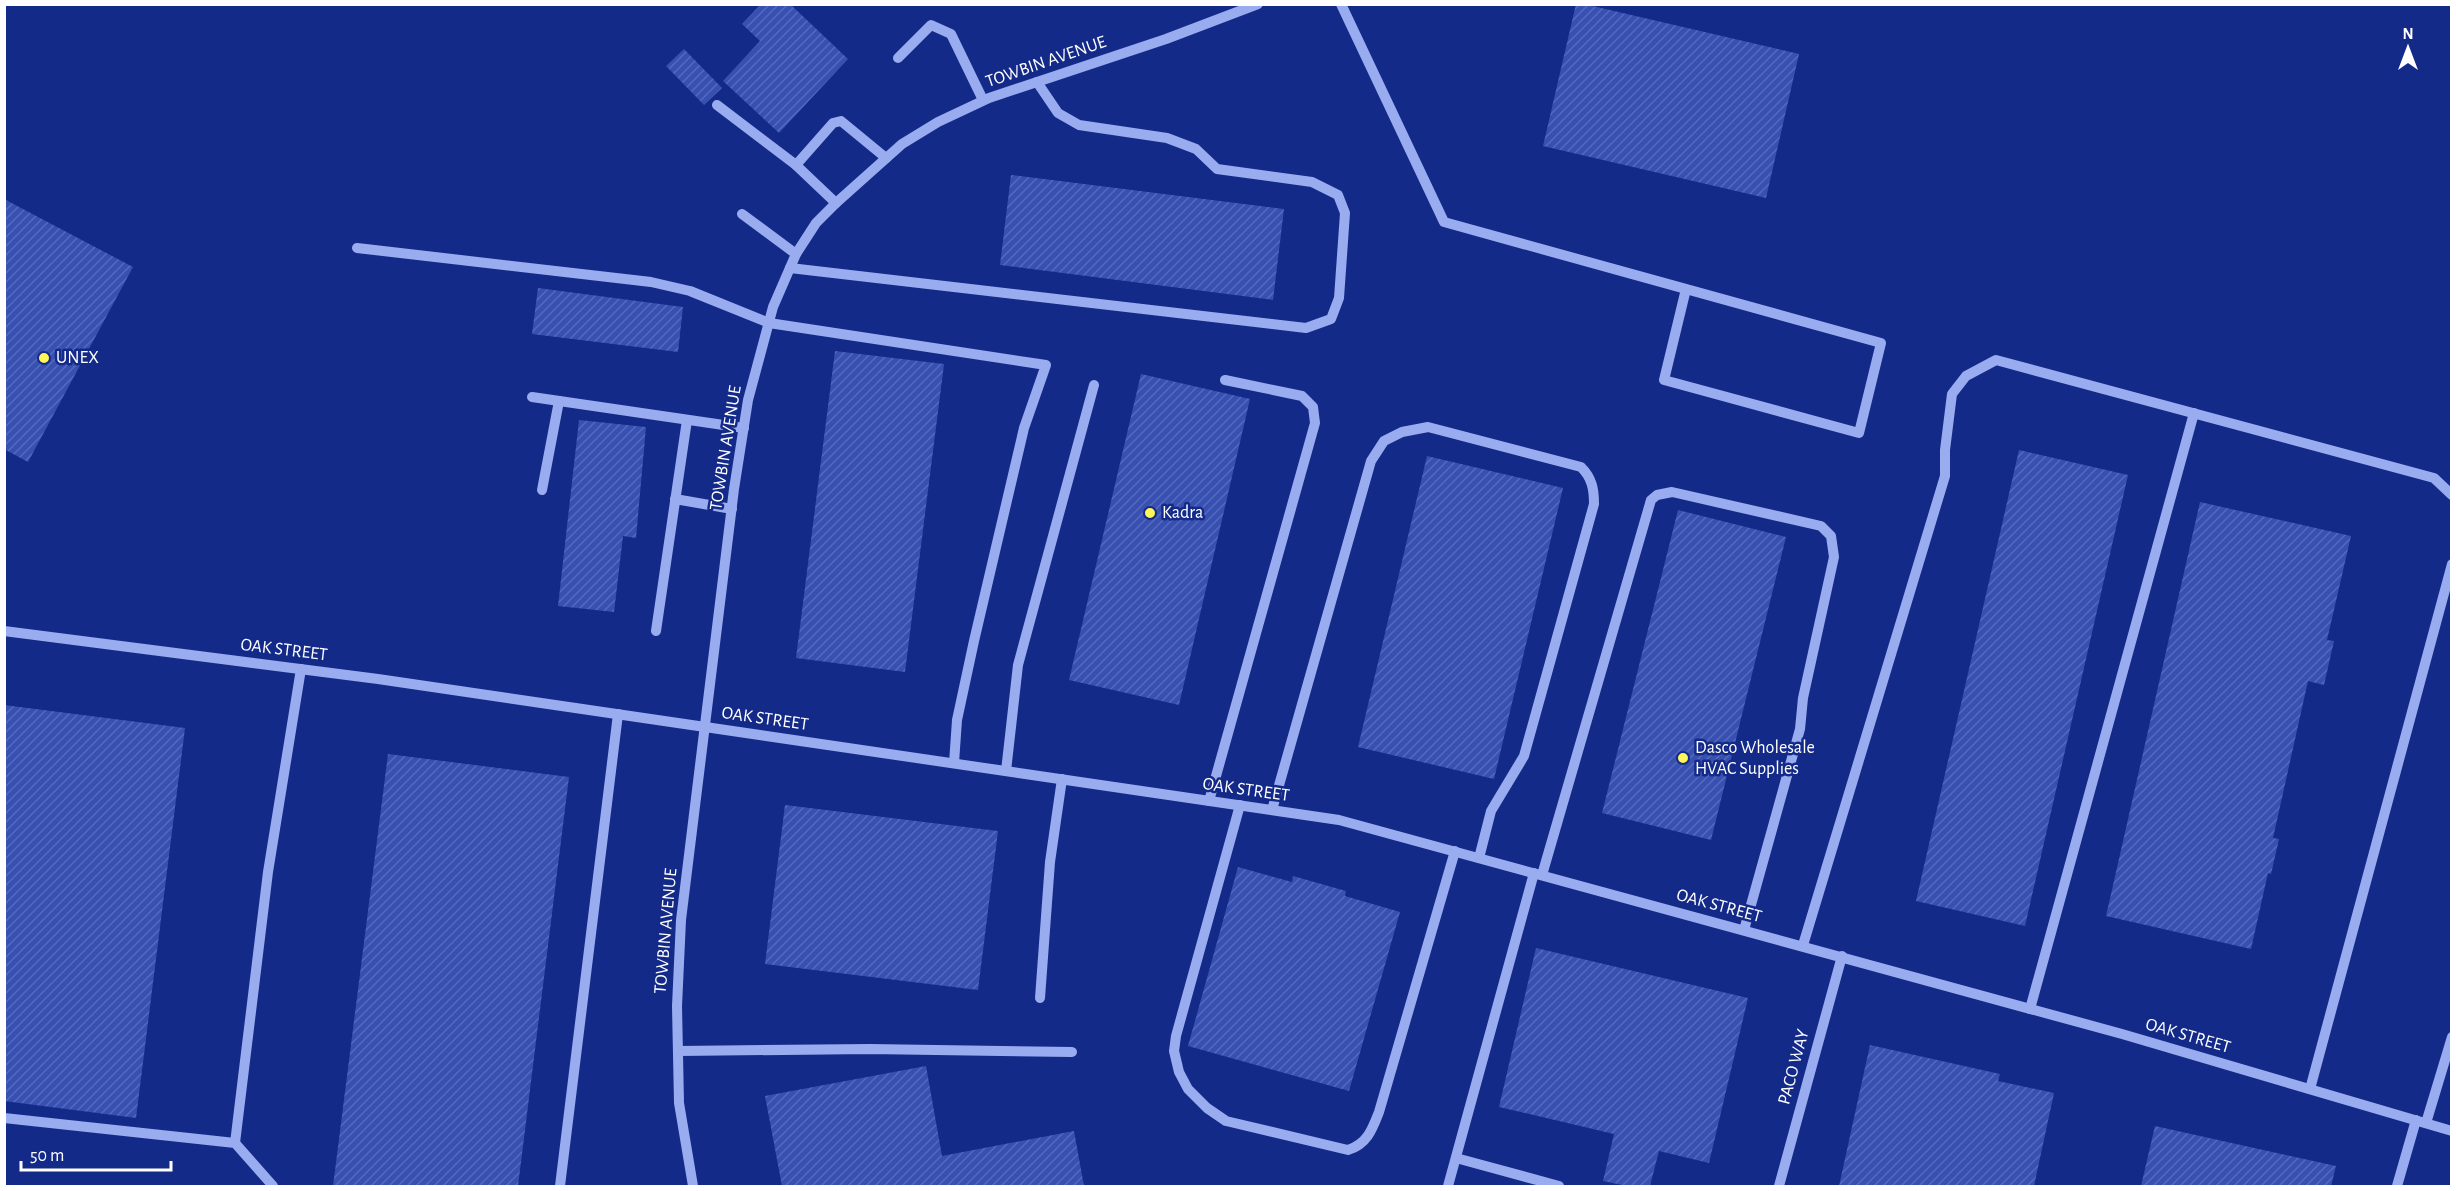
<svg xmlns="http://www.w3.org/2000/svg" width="2456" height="1191" font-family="'Alegreya Sans',sans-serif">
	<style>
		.building { fill: url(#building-hatch) }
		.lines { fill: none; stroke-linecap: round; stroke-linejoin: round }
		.minor { stroke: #9aacf0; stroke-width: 10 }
		.poi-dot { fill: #fff758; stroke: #142a89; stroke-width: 2 }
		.labels { text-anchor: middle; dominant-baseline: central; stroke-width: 5; stroke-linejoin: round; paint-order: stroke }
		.street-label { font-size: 18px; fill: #fff; stroke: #142a89 }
		.poi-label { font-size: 18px; fill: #fff; stroke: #142a89; text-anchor: start }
	</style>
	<defs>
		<pattern id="building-hatch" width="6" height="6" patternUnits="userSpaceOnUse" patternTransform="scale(1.5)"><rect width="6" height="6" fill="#3750b1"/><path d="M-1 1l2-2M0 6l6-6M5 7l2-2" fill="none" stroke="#556abd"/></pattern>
	</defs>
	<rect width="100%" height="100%" fill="#142a89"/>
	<g class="building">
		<path d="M761,4H790L848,59L779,133L723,81L760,41L742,24Z"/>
		<path d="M1576,4H1584L1799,54L1766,198L1543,146Z"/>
		<path d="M684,49L722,88L704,105L666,66Z"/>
		<path d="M1011,175L1284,209L1273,300L1000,265Z"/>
		<path d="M4,199L133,267L28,462L4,449Z"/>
		<path d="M538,288L683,307L678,352L532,334Z"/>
		<path d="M835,351L944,364L905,672L796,658Z"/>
		<path d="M1141,374L1250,399L1179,705L1069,680Z"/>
		<path d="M579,420L646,427L636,538L623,536L614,612L558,606Z"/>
		<path d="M2019,450L2128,475L2025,926L1916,901Z"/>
		<path d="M1427,456L1563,488L1494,779L1358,747Z"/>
		<path d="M2200,502L2351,536L2327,640L2334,641L2324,685L2308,681L2273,838L2279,839L2271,874L2268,873L2251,949L2106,916Z"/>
		<path d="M1678,510L1786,537L1711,840L1602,813Z"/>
		<path d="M4,705L185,728L136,1118L4,1101Z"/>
		<path d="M388,754L569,777L518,1186H333Z"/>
		<path d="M785,805L998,831L978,990L765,964Z"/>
		<path d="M1238,867L1292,882L1293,876L1346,891L1345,896L1400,912L1349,1091L1188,1046Z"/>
		<path d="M1536,948L1748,998L1709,1163L1659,1151L1650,1186H1627L1603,1181L1614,1134L1499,1107Z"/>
		<path d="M1870,1045L2000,1074L1998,1081L2054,1093L2034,1186H1839Z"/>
		<path d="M926,1066L942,1156L1074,1131L1084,1186H782L765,1096Z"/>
		<path d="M2155,1126L2336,1166L2331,1186H2141Z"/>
	</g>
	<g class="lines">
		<g class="minor">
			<path d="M1341,4L1444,222L1881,343L1859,433L1664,380L1686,289"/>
			<path d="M898,58L931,25L951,34L983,100"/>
			<path d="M717,105L796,165L836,203"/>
			<path d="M796,165L833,123L841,121L886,158"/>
			<path d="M742,214L796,254"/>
			<path d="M357,248L651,282L690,291L769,323L1046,365L1024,428L974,641L957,720L954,763"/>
			<path d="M790,268L1306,328L1331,319L1339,298L1345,213L1338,195L1312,182L1217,169L1196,149L1167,138L1079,125L1058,113L1037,82"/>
			<path d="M532,397L744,428"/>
			<path d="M542,490L559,401"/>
			<path d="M675,499L732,509"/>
			<path d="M4,631L378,679L1339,820L2122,1034L2452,1131"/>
			<path d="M656,631L687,420"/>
			<path d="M1006,771L1018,665L1094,385"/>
			<path d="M1209,801L1315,423L1313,407L1302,396L1225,380"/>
			<path d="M1240,805L1176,1036L1174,1051L1179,1072L1188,1089L1207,1108L1226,1121L1348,1150C1367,1144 1372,1130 1379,1112L1455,851"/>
			<path d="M1272,810L1371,461L1384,441L1402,432L1428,427L1581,467C1592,478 1594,489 1594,504L1524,756L1491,811L1479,858"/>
			<path d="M1542,875L1651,500L1657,495L1672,492L1821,526L1831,536L1834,557L1803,698L1800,729L1744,930"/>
			<path d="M1803,945L1945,476V450L1952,394L1966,376L1996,360L2434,478L2452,495"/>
			<path d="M1040,998L1050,862L1062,779"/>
			<path d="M2030,1009L2194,413"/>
			<path d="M678,1051L870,1049L1072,1052"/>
			<path d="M2310,1089L2452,564"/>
			<path d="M4,1118L235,1143L273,1186"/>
			<path d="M2426,1123L2452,1037"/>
			<path d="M235,1143L268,872L301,669"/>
			<path d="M1456,1158L1559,1186"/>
			<path d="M560,1186L618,714"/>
			<path d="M693,1186L679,1103L677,1006L681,920L734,489L748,400L773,307L796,254L816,223L836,203L902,144L938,122L989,98L1166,39L1258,4"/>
			<path d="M1448,1186L1534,873"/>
			<path d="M1779,1186L1842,956"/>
			<path d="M2397,1186L2416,1120"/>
		</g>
	</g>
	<g class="poi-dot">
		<circle cx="44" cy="358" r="6"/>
		<circle cx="1150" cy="513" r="6"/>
		<circle cx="1683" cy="758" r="6"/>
	</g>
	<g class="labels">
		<g class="street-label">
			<text transform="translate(1046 62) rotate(-19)">TOWBIN AVENUE</text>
			<text transform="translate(726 448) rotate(-81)">TOWBIN AVENUE</text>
			<text transform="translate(284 650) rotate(7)">OAK STREET</text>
			<text transform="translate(765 719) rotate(8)">OAK STREET</text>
			<text transform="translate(1246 790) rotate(8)">OAK STREET</text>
			<text transform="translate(1719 906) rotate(15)">OAK STREET</text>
			<text transform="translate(666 931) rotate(-85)">TOWBIN AVENUE</text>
			<text transform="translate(2188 1036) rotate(16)">OAK STREET</text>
			<text transform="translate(1794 1067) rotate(-75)">PACO WAY</text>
		</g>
		<g class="poi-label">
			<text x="56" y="358">UNEX</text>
			<text x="1162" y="513">Kadra</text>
			<text x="1695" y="748">Dasco Wholesale<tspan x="1695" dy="21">HVAC Supplies</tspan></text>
		</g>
	</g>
	<rect width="2456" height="1191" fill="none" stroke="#ffffff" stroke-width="12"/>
	<g transform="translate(2408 48)" stroke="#142a89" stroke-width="4.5" paint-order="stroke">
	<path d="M0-4.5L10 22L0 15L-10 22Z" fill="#ffffff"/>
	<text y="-9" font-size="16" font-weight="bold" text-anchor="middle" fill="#ffffff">N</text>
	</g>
	<path d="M21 1161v9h150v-9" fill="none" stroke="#ffffff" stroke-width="3"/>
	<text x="30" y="1161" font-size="18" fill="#ffffff" stroke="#142a89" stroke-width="4.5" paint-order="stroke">50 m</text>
</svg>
